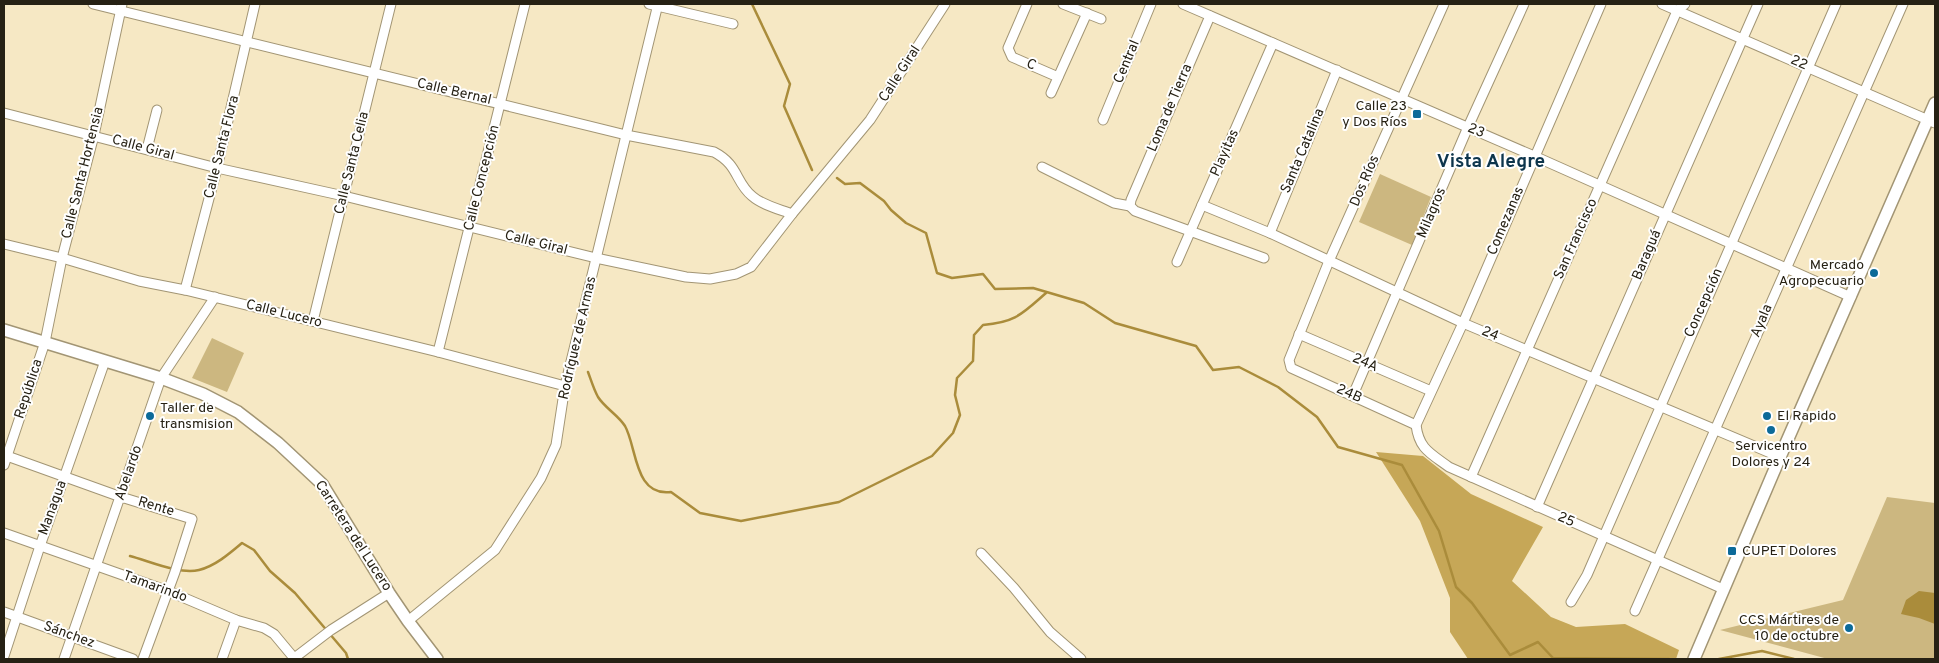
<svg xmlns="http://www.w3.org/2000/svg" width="1939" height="663" font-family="Overpass,sans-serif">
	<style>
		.green { fill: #ccb780 }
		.forest { fill: #c6a757 }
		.water { fill: #aa8c3b }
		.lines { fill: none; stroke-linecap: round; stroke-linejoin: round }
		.stream { stroke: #aa8c3b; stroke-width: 2.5 }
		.minor-casing { stroke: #a29574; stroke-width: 11 }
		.major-casing { stroke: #a29574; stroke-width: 14 }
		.minor { stroke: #fff; stroke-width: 9 }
		.major { stroke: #fff; stroke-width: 11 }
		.poi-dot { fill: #0c6a99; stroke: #fff; stroke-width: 2 }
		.labels { text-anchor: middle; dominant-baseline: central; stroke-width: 4; stroke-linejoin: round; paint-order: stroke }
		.street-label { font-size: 14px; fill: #262114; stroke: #fff }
		.poi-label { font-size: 14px; fill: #262114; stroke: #fff; text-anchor: end }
		.district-label { font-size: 19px; font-weight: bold; fill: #0d354c; stroke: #fff }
	</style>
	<rect width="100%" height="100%" fill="#f6e8c4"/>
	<g class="green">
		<path d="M1380,174L1431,197L1412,245L1359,222Z"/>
		<path d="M212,338L244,353L227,392L192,378Z"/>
		<path d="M1887,497L1935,503V659H1828L1720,630L1843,600Z"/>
	</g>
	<path class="forest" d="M1376,452L1423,456L1471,494L1543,527L1512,581L1551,617L1576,627L1625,624L1679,650L1676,659H1468L1450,632V598L1420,521Z"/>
	<path class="water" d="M1919,591L1935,593V624L1919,618L1901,614L1906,600Z"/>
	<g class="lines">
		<g class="stream">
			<path d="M752,4L790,84L784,106L812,170"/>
			<path d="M837,178L845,184L860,183L884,201L891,210L906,223L926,233L937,273L952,278L983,274L995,289L1033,288L1084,303L1115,323L1196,346L1213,370L1239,367L1278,387L1317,417L1338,447L1402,465L1439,531L1456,587L1472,603L1510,655L1538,642L1553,658L1669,659"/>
			<path d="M588,372C591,380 594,390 598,397C605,408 618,415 625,426C637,447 634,497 671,492L700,513L741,521L839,502L932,456L953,433L960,415L955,395L957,378L973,361L974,335L983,325C1016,322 1022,314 1046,293"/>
			<path d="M130,556C149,561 180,575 199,570C215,566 229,554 242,543L254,550L270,571L295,593L346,653L348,659"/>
			<path d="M1719,659L1762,651L1794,659"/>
		</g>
		<defs>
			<g id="minor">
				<path d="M93,4L626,135L714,152C739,165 735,182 752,196C762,205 779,209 792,214"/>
				<path d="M649,4L733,24"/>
				<path d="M1027,4L1008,48L1012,57L1058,77"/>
				<path d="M1063,4L1101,19"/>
				<path d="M1183,4L1534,156L1851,297"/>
				<path d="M1601,4L1463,323L1416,425C1419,449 1430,453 1449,467L1723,589"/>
				<path d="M1662,4L1935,123"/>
				<path d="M1210,16L1131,200L1130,206L1135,211L1264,258"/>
				<path d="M1051,93L1087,13"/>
				<path d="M4,113L217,168L344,196L596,258L686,277L710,279L736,274L751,267L792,214L870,120L945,4"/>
				<path d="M1103,120L1151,4"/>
				<path d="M147,149L157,110"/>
				<path d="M1042,167L1114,203L1130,206"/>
				<path d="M1202,205L1270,233L1463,323L1780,457"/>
				<path d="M1270,233L1337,70"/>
				<path d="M4,244L62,258L139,281L185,290L438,352L565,386"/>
				<path d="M1177,262L1273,43"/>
				<path d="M185,290L217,168L255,4"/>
				<path d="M313,321L391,4"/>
				<path d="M1299,334L1431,391"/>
				<path d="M438,352L525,4"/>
				<path d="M1353,395L1468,127L1524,4"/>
				<path d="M1416,425L1291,368L1289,360L1329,261L1444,4"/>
				<path d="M7,456L121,497L192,519L175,572L143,659"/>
				<path d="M4,465L45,342L62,258L94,135L122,4"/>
				<path d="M1471,477L1677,11L1685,4"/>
				<path d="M1537,507L1758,4"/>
				<path d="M4,533L168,591L236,620L264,628L274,634L294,658"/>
				<path d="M981,553L1014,588L1050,632L1081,659"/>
				<path d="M1571,602L1587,575L1836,4"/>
				<path d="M1635,611L1903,4"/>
				<path d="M4,612L133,659"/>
				<path d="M408,621L495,550L541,478L556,445L565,386L658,4"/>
				<path d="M4,656L40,546L105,361"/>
				<path d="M64,659L161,378L215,297"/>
				<path d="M222,659L236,620"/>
				<path d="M293,659L331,630L389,593"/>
			</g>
			<g id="major">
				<path d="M4,330L161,378L203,394L238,412L278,443L322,484L389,593L408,621L437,659"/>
				<path d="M1694,659L1780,457L1935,103"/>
			</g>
		</defs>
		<use href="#minor" class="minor-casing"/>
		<use href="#major" class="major-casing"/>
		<use href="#minor" class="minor"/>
		<use href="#major" class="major"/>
	</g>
	<g class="poi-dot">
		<rect x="1412" y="109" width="10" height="10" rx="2.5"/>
		<circle cx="1874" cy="273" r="5"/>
		<circle cx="150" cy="416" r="5"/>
		<circle cx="1767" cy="416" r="5"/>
		<circle cx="1771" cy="430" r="5"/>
		<rect x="1727" y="546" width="10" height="10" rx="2.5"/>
		<circle cx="1849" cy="628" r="5"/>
	</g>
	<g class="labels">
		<g class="street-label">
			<text transform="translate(1127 62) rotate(-67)">Central</text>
			<text transform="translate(1799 63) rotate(24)">22</text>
			<text transform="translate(1031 65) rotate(23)">C</text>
			<text transform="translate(900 74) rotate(-57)">Calle Giral</text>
			<text transform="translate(454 92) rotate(13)">Calle Bernal</text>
			<text transform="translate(1170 108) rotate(-67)">Loma de Tierra</text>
			<text transform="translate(1476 131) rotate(23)">23</text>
			<text transform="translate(222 147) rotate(-76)">Calle Santa Flora</text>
			<text transform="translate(143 148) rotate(15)">Calle Giral</text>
			<text transform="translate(1303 151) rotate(-67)">Santa Catalina</text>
			<text transform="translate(1225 153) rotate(-66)">Playitas</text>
			<text transform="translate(352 163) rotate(-76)">Calle Santa Celia</text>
			<text transform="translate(83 173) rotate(-76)">Calle Santa Hortensia</text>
			<text transform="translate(482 178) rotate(-76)">Calle Concepción</text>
			<text transform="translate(1365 181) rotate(-67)">Dos Ríos</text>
			<text transform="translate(1432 213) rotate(-67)">Milagros</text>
			<text transform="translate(1506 221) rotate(-67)">Comezanas</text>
			<text transform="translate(1576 239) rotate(-66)">San Francisco</text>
			<text transform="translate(536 243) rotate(14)">Calle Giral</text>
			<text transform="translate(1647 255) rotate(-67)">Baraguá</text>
			<text transform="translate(1704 303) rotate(-66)">Concepción</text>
			<text transform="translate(284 314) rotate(14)">Calle Lucero</text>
			<text transform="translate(1762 321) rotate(-67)">Ayala</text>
			<text transform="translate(1490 334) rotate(23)">24</text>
			<text transform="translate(578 338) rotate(-77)">Rodríguez de Armas</text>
			<text transform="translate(1365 363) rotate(23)">24A</text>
			<text transform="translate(29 389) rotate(-72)">República</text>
			<text transform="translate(1349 394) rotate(24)">24B</text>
			<text transform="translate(129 473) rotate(-71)">Abelardo</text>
			<text transform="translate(156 507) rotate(17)">Rente</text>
			<text transform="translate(53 508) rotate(-70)">Managua</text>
			<text transform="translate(1566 520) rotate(23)">25</text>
			<text transform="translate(353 536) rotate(57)">Carretera del Lucero</text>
			<text transform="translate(155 587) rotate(20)">Tamarindo</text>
			<text transform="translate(69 635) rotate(20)">Sánchez</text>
		</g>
		<g class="poi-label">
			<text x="1407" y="106">Calle 23<tspan x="1407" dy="16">y Dos Ríos</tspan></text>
			<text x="1864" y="265">Mercado<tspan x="1864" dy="16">Agropecuario</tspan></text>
			<text x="160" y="408" text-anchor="start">Taller de<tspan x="160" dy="16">transmision</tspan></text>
			<text x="1777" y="416" text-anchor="start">El Rapido</text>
			<text x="1771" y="446" text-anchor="middle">Servicentro<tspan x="1771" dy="16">Dolores y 24</tspan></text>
			<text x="1742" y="551" text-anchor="start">CUPET Dolores</text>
			<text x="1839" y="620">CCS Mártires de<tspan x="1839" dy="16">10 de octubre</tspan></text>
		</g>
		<g class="district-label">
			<text x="1491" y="162">Vista Alegre</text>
		</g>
	</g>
	<rect width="1939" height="663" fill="none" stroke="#262114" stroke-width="10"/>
</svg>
